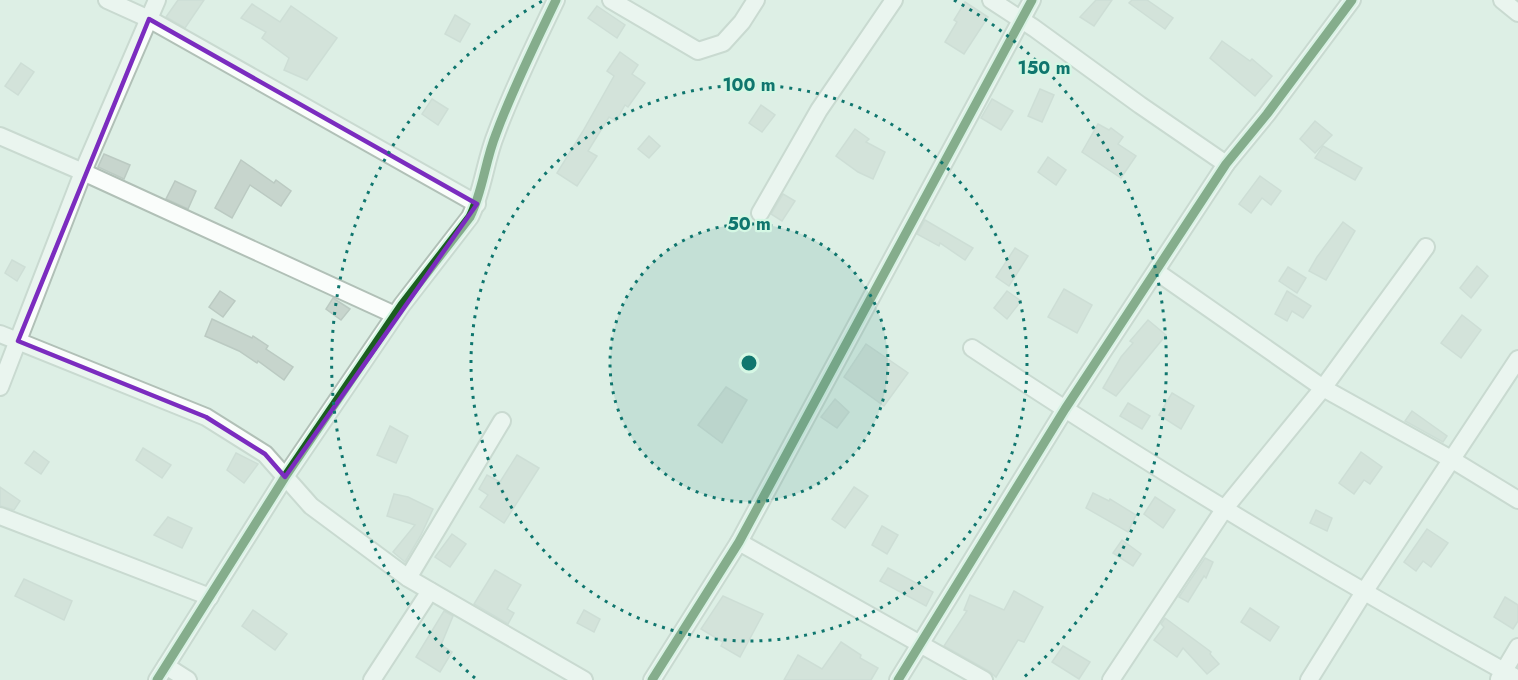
<svg xmlns="http://www.w3.org/2000/svg" width="1518" height="680" font-family="Jost,sans-serif">
	<style>
		.building { fill: #c7d5cd; stroke: #bbcac2; stroke-width: 1.5 }
		.lines { fill: none; stroke-linecap: round; stroke-linejoin: round }
		.minor-casing { stroke: #b1c0b7; stroke-width: 20 }
		.minor { stroke: #fafdfb; stroke-width: 16 }
		.cycleway-casing { stroke: #d5f7e4; stroke-width: 13 }
		.cycleway { stroke: #1b5e20; stroke-width: 9 }
		.marked { fill: none; stroke: #7b2cbf; stroke-width: 4.5; stroke-linejoin: round }
		.ring { fill: none; stroke: #0f766e; stroke-width: 3; stroke-dasharray: 3 6 }
		.centre { fill: #0f766e; stroke: #d5f7e4; stroke-width: 3 }
		.ring-label { font-size: 18px; text-anchor: middle; font-weight: bold; fill: #0f766e; stroke: #d5f7e4; stroke-width: 4.5; stroke-linejoin: round; paint-order: stroke }
	</style>
	<rect width="100%" height="100%" fill="#ddefe5"/>
	<g class="building">
		<path d="M178,0H204L185,28L166,17Z"/>
		<path d="M1096,0H1112L1094,26L1080,17Z"/>
		<path d="M1132,0H1147L1173,18L1165,29L1129,3Z"/>
		<path d="M965,2L988,17L964,54L945,42L957,22L954,20Z"/>
		<path d="M252,4L280,22L291,6L337,38L307,80L284,70L289,58L262,38L266,32L241,18Z"/>
		<path d="M597,6L625,25L617,38L588,18Z"/>
		<path d="M455,15L470,24L460,42L445,34Z"/>
		<path d="M1222,41L1250,61L1252,59L1272,76L1255,96L1210,58Z"/>
		<path d="M620,52L638,65L632,74L645,83L628,107L625,105L616,121L609,117L588,151L597,156L577,186L557,173L583,131L614,76L607,71Z"/>
		<path d="M21,63L34,72L18,95L5,86Z"/>
		<path d="M1040,89L1054,95L1042,122L1028,116Z"/>
		<path d="M432,99L448,109L438,125L422,114Z"/>
		<path d="M992,99L1013,111L1001,130L981,118Z"/>
		<path d="M761,105L775,115L762,132L749,123Z"/>
		<path d="M1315,121L1332,135L1315,153L1300,139Z"/>
		<path d="M1098,124L1109,130L1111,128L1123,137L1118,144L1136,156L1121,178L1082,152Z"/>
		<path d="M855,129L869,139L866,142L885,152L873,179L858,172L836,156Z"/>
		<path d="M649,136L660,146L649,158L638,149Z"/>
		<path d="M1323,146L1362,168L1355,180L1315,158Z"/>
		<path d="M104,154L130,165L124,179L98,167Z"/>
		<path d="M1048,157L1066,170L1056,185L1038,172Z"/>
		<path d="M241,160L274,183L276,180L291,191L281,206L250,185L232,218L215,208Z"/>
		<path d="M1260,176L1281,191L1271,205L1262,198L1251,213L1239,204Z"/>
		<path d="M175,181L196,191L188,209L166,199Z"/>
		<path d="M783,194L795,201L782,221L771,214Z"/>
		<path d="M925,220L973,248L965,260L940,243L939,246L917,234Z"/>
		<path d="M1343,222L1355,231L1326,280L1309,271L1317,257Z"/>
		<path d="M1015,248L1028,256L1009,286L996,277Z"/>
		<path d="M12,260L25,267L17,281L5,273Z"/>
		<path d="M1477,266L1488,276L1471,298L1460,288Z"/>
		<path d="M1288,267L1306,278L1297,293L1279,281Z"/>
		<path d="M1064,289L1092,305L1077,333L1048,317Z"/>
		<path d="M220,291L235,301L223,317L209,307Z"/>
		<path d="M1007,291L1021,301L1007,319L994,308Z"/>
		<path d="M1287,291L1311,306L1303,318L1292,311L1287,321L1275,314Z"/>
		<path d="M333,298L350,309L341,320L326,309Z"/>
		<path d="M1462,315L1481,330L1461,358L1441,343Z"/>
		<path d="M212,319L252,338L253,336L268,346L266,349L293,367L284,380L258,361L257,363L239,351L205,336Z"/>
		<path d="M1148,320L1166,335L1116,396L1103,388L1121,357L1133,343L1130,341Z"/>
		<path d="M866,344L908,373L884,406L844,377Z"/>
		<path d="M726,387L747,400L722,443L698,425Z"/>
		<path d="M1172,393L1194,406L1181,429L1159,415Z"/>
		<path d="M835,399L849,412L837,428L821,417Z"/>
		<path d="M1128,403L1150,416L1142,429L1120,416Z"/>
		<path d="M1412,411L1447,436L1443,442L1405,421Z"/>
		<path d="M390,426L408,436L396,463L377,455Z"/>
		<path d="M143,448L171,465L162,478L136,460Z"/>
		<path d="M34,451L49,462L41,474L25,463Z"/>
		<path d="M1361,452L1382,467L1370,484L1364,480L1354,494L1339,483Z"/>
		<path d="M236,453L258,464L244,483L227,470Z"/>
		<path d="M517,455L539,468L504,523L480,507L488,495L479,489L487,475L500,482Z"/>
		<path d="M0,487L20,501L14,510L0,506Z"/>
		<path d="M854,487L868,496L845,528L832,519Z"/>
		<path d="M1093,493L1109,501L1110,499L1136,515L1128,532L1086,508Z"/>
		<path d="M394,494L408,497L433,509L421,535L405,562L393,552L415,525L387,516Z"/>
		<path d="M1155,497L1175,510L1163,528L1144,514Z"/>
		<path d="M1316,510L1332,518L1327,531L1310,523Z"/>
		<path d="M168,517L192,528L182,548L154,535Z"/>
		<path d="M882,526L898,535L887,554L872,545Z"/>
		<path d="M1427,529L1448,543L1431,567L1423,561L1416,571L1404,562Z"/>
		<path d="M452,534L466,544L450,567L435,557Z"/>
		<path d="M1122,540L1141,554L1133,566L1113,553Z"/>
		<path d="M1205,558L1213,562L1206,578L1204,576L1188,602L1179,597Z"/>
		<path d="M888,568L933,592L926,606L880,581Z"/>
		<path d="M495,570L521,585L507,609L514,613L508,624L474,604Z"/>
		<path d="M24,579L72,601L64,620L15,596Z"/>
		<path d="M1014,591L1043,607L1024,642L1018,640L996,677L989,671L944,646L967,611L964,610L970,595L1004,610Z"/>
		<path d="M723,596L763,614L740,657L721,646L723,642L701,629Z"/>
		<path d="M1505,597L1518,605V621L1513,629L1494,617Z"/>
		<path d="M1250,608L1279,627L1270,641L1241,622Z"/>
		<path d="M253,610L287,634L275,650L242,626Z"/>
		<path d="M584,610L600,619L594,632L577,623Z"/>
		<path d="M444,611L453,616L441,645L452,652L440,672L416,657Z"/>
		<path d="M1165,618L1211,652L1210,654L1219,664L1207,674L1183,648L1177,657L1154,640L1164,627L1161,624Z"/>
		<path d="M841,642L861,655L860,658L878,668L871,680H784L798,655L822,669Z"/>
		<path d="M1063,646L1090,662L1079,679L1052,662Z"/>
	</g>
	<g class="lines">
		<defs>
			<g id="minor">
				<path d="M107,0L149,19L477,204"/>
				<path d="M611,0L698,51L723,43L742,22L756,0"/>
				<path d="M991,0L1034,28L1140,105L1226,164"/>
				<path d="M1502,0L1518,13"/>
				<path d="M0,136L83,172L395,315"/>
				<path d="M760,213L819,110L894,0"/>
				<path d="M1157,272L1323,388L1451,459L1518,500"/>
				<path d="M0,334L206,417L265,454L311,506L408,578L584,680"/>
				<path d="M972,348C1149,466 1332,576 1518,679"/>
				<path d="M0,387L87,162L157,0"/>
				<path d="M0,516L210,597"/>
				<path d="M739,542L984,680"/>
				<path d="M408,578L502,421"/>
				<path d="M166,666L188,680"/>
				<path d="M1499,679L1518,647"/>
				<path d="M157,680L285,477L402,305L470,217C483,191 485,161 496,134C513,88 535,44 556,0"/>
				<path d="M372,680L430,591"/>
				<path d="M652,680L739,542L1032,0"/>
				<path d="M898,680L1065,409L1226,164L1267,114L1352,0"/>
				<path d="M1111,680L1225,508L1323,388L1426,247"/>
				<path d="M1309,680L1364,592L1518,359"/>
			</g>
		</defs>
		<use href="#minor" class="minor-casing"/>
		<use href="#minor" class="minor"/>
		<defs>
			<g id="cycleway">
				<path d="M157,680L285,477L402,305L470,217C483,191 485,161 496,134C513,88 535,44 556,0"/>
				<path d="M652,680L739,542L1032,0"/>
				<path d="M898,680L1065,409L1226,164L1267,114L1352,0"/>
			</g>
		</defs>
		<use href="#cycleway" class="cycleway-casing"/>
		<use href="#cycleway" class="cycleway"/>
	</g>
	<path d="M0 0H1518V680H0ZM149,19L477,204L285,477L265,454L206,417L18,341Z" fill="#ddefe5" fill-opacity=".55" fill-rule="evenodd"/>
	<path class="marked" d="M149,19L477,204L285,477L265,454L206,417L18,341Z"/>
	<circle cx="749" cy="363" r="139" fill="#0f766e" fill-opacity=".12"/>
	<g class="ring">
		<circle cx="749" cy="363" r="139"/>
		<circle cx="749" cy="363" r="278"/>
		<path d="M475 678A417 417 0 0 1 544 0M954 0A417 417 0 0 1 1023 678"/>
	</g>
	<circle cx="749" cy="363" r="9" class="centre"/>
	<g class="ring-label">
		<text x="1044" y="74">150 m</text>
		<text x="749" y="91">100 m</text>
		<text x="749" y="230">50 m</text>
	</g>
</svg>
